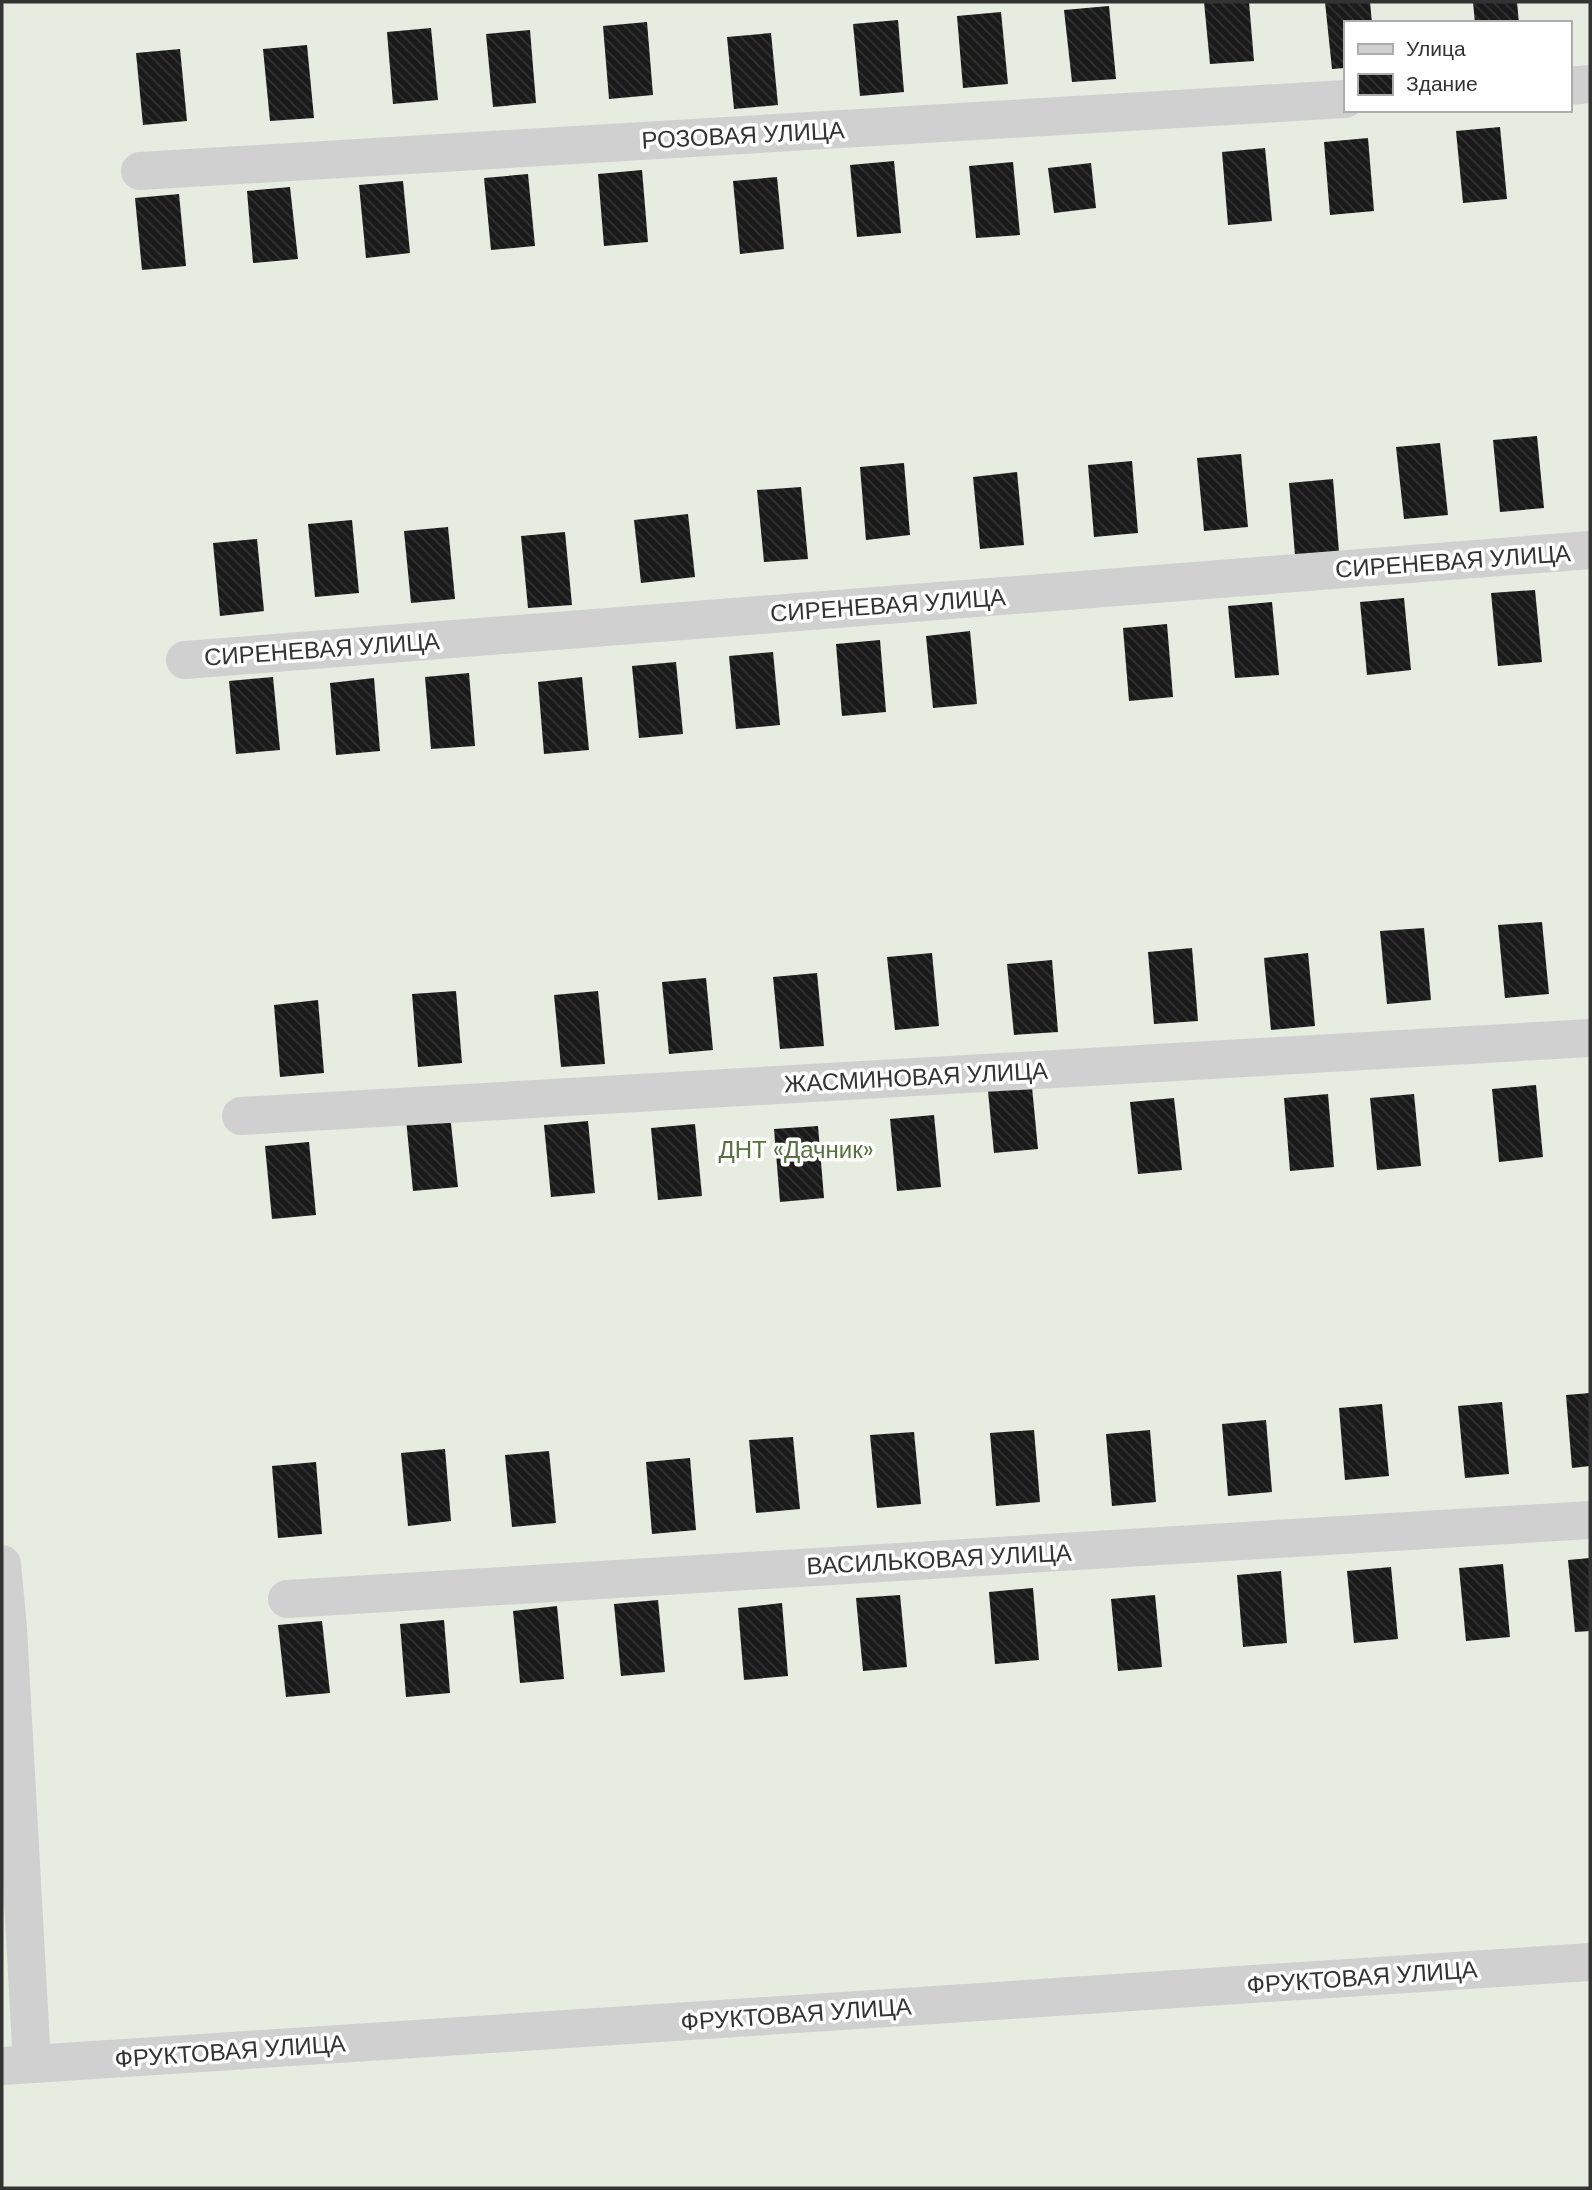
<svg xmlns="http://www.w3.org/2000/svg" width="1592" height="2190" font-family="'DM Sans',sans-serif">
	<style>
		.garden { fill: #e6ecdf; fill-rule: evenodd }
		.building { fill: url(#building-back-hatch) }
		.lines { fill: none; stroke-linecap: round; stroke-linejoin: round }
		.street { stroke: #d0d0d0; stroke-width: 38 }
		.labels { text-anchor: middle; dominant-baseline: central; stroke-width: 7; stroke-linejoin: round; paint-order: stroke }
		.street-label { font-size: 24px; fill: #333; stroke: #fff }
		.park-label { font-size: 24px; fill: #56703f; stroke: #fff }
	</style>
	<defs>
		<pattern id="building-back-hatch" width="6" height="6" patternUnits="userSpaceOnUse" patternTransform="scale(1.75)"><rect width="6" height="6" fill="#1a1a1a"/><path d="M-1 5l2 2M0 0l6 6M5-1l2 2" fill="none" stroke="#333"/></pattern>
	</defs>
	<rect width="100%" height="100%" fill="#fff"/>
	<path class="garden" d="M2,2H1590V2188H2ZM1345,23H1569V110H1345Z"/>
	<g class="building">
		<path d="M1204,2H1249L1254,61L1210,64Z"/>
		<path d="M1325,2H1370L1372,23H1345V68L1332,69Z"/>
		<path d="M1473,2H1517L1519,23H1475Z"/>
		<path d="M1109,6L1116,79L1072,82L1064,10Z"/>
		<path d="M1001,12L1008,84L963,88L957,16Z"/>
		<path d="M898,20L904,92L860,96L853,24Z"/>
		<path d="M647,22L653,95L609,99L603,26Z"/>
		<path d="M431,28L438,100L393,104L387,32Z"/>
		<path d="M530,30L536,103L493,107L486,34Z"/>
		<path d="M771,33L778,105L734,109L727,37Z"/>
		<path d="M307,45L314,118L270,121L263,49Z"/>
		<path d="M180,49L187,121L143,125L136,53Z"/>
		<path d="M1500,127L1507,199L1463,203L1456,131Z"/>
		<path d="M1368,138L1374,211L1330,215L1324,142Z"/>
		<path d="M1265,148L1272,221L1228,225L1222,152Z"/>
		<path d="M894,161L901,233L857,237L850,165Z"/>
		<path d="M1013,162L1020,235L976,238L969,166Z"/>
		<path d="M1091,163L1096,208L1054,213L1048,168Z"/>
		<path d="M642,170L648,242L604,246L598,174Z"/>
		<path d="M528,174L535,246L491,250L484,178Z"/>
		<path d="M777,177L784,249L740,254L733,181Z"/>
		<path d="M403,181L410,253L366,258L359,185Z"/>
		<path d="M290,187L298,259L253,263L247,191Z"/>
		<path d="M179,194L186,266L142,270L135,198Z"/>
		<path d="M1537,436L1544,508L1500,512L1493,440Z"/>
		<path d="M1440,443L1448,515L1404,519L1396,447Z"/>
		<path d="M1241,454L1248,527L1204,531L1197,458Z"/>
		<path d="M1132,461L1138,533L1094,537L1088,465Z"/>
		<path d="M904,463L910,535L866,540L860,467Z"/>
		<path d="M1017,472L1024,545L980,549L973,477Z"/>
		<path d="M1333,479L1339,552L1295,555L1289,483Z"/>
		<path d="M801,487L808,559L764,562L757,490Z"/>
		<path d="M688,514L695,577L641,583L634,520Z"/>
		<path d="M352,520L359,593L315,597L308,524Z"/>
		<path d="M448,527L455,599L411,603L404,531Z"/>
		<path d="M565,532L572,605L528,608L521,536Z"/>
		<path d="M257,539L264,611L220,616L213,543Z"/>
		<path d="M1535,590L1542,662L1498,666L1491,593Z"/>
		<path d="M1404,598L1411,670L1367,675L1360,602Z"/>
		<path d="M1272,602L1279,675L1235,678L1228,606Z"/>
		<path d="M1167,624L1173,697L1129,701L1123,628Z"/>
		<path d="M970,631L977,704L933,708L926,636Z"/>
		<path d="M880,640L886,712L842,716L836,644Z"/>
		<path d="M773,652L780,725L736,729L729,656Z"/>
		<path d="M676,662L683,734L639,738L632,666Z"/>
		<path d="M469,673L475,746L431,749L425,677Z"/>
		<path d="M273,677L280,750L236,754L229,681Z"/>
		<path d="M582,677L589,750L544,754L538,682Z"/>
		<path d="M374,678L380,751L336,755L330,683Z"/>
		<path d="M1542,922L1549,994L1505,998L1498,925Z"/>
		<path d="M1424,928L1431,1000L1387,1004L1380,931Z"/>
		<path d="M1192,948L1198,1021L1154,1024L1148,952Z"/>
		<path d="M932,953L939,1026L895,1030L887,957Z"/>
		<path d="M1308,953L1315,1026L1271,1030L1264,958Z"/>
		<path d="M1052,960L1058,1032L1014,1035L1007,964Z"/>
		<path d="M817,973L824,1046L780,1049L773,977Z"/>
		<path d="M706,978L713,1050L669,1054L662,982Z"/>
		<path d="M456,991L462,1063L418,1067L412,994Z"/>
		<path d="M598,991L605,1064L561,1067L554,995Z"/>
		<path d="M318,1000L324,1073L280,1077L274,1005Z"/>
		<path d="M1031,1077L1038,1149L994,1153L987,1081Z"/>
		<path d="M1536,1085L1543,1157L1499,1162L1492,1089Z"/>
		<path d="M1328,1094L1334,1167L1290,1171L1284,1098Z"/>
		<path d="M1414,1094L1421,1166L1377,1170L1370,1098Z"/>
		<path d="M1174,1098L1182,1170L1138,1174L1130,1102Z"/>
		<path d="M450,1115L458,1187L413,1191L406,1119Z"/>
		<path d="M934,1115L941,1187L897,1191L890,1119Z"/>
		<path d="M588,1121L595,1193L551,1197L544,1125Z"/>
		<path d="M695,1124L702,1196L658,1200L651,1128Z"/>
		<path d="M818,1126L824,1198L780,1202L774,1129Z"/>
		<path d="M309,1142L316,1215L272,1219L265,1146Z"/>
		<path d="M1590,1393V1466L1572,1468L1566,1395Z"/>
		<path d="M1502,1402L1509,1474L1465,1478L1458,1406Z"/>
		<path d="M1382,1404L1389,1476L1345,1480L1339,1408Z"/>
		<path d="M1266,1420L1272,1492L1228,1496L1222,1424Z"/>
		<path d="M1034,1430L1040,1502L996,1506L990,1433Z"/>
		<path d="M1150,1430L1156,1502L1112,1506L1106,1434Z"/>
		<path d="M914,1432L921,1504L877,1508L870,1435Z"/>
		<path d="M793,1437L800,1509L756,1513L749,1440Z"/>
		<path d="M445,1449L451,1521L408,1526L401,1453Z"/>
		<path d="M549,1451L556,1523L512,1527L505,1455Z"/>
		<path d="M690,1458L696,1530L652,1534L646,1462Z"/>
		<path d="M316,1462L322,1534L278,1538L272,1466Z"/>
		<path d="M1590,1558V1631L1575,1632L1568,1560Z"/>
		<path d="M1503,1564L1510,1637L1466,1641L1459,1568Z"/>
		<path d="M1391,1567L1398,1639L1354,1643L1347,1571Z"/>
		<path d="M1281,1571L1287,1643L1243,1647L1237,1575Z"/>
		<path d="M1033,1588L1039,1660L995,1664L989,1592Z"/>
		<path d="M900,1595L907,1667L863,1671L856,1598Z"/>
		<path d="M1155,1595L1162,1667L1118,1671L1111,1599Z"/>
		<path d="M658,1600L665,1672L621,1676L614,1604Z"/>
		<path d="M782,1603L788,1676L744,1680L738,1608Z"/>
		<path d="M557,1606L564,1679L520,1683L513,1611Z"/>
		<path d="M444,1620L450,1693L406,1697L400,1624Z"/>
		<path d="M322,1621L330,1693L286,1697L278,1625Z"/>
	</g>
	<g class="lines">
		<g class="street">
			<path d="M1569,86L1590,84"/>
			<path d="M140,171L1345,99"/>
			<path d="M185,660L1590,550"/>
			<path d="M241,1116L1590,1038"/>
			<path d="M2,1564L8,1629L32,2064"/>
			<path d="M287,1599L1590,1520"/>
			<path d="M2,2066L1590,1962"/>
		</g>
	</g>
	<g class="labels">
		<g class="street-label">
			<text transform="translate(743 135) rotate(-3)">РОЗОВАЯ УЛИЦА</text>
			<text transform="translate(1453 561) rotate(-4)">СИРЕНЕВАЯ УЛИЦА</text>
			<text transform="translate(888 605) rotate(-4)">СИРЕНЕВАЯ УЛИЦА</text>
			<text transform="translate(322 649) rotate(-4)">СИРЕНЕВАЯ УЛИЦА</text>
			<text transform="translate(916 1077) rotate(-3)">ЖАСМИНОВАЯ УЛИЦА</text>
			<text transform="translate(939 1559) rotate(-3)">ВАСИЛЬКОВАЯ УЛИЦА</text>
			<text transform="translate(1362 1977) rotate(-4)">ФРУКТОВАЯ УЛИЦА</text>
			<text transform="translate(796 2014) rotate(-4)">ФРУКТОВАЯ УЛИЦА</text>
			<text transform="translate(230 2051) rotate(-4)">ФРУКТОВАЯ УЛИЦА</text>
		</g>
		<g class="park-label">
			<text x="796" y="1149">ДНТ «Дачник»</text>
		</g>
	</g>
	<rect width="1592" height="2190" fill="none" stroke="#333333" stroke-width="7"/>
	<rect x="1344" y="21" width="228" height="91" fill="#ffffff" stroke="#adadad" stroke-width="2"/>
	<rect x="1358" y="44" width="35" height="10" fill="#d0d0d0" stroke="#adadad" stroke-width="2"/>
	<text x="1406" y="56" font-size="21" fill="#333333">Улица</text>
	<rect x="1358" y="74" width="35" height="21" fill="url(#building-back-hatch)" stroke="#adadad" stroke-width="2"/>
	<text x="1406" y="91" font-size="21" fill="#333333">Здание</text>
</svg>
